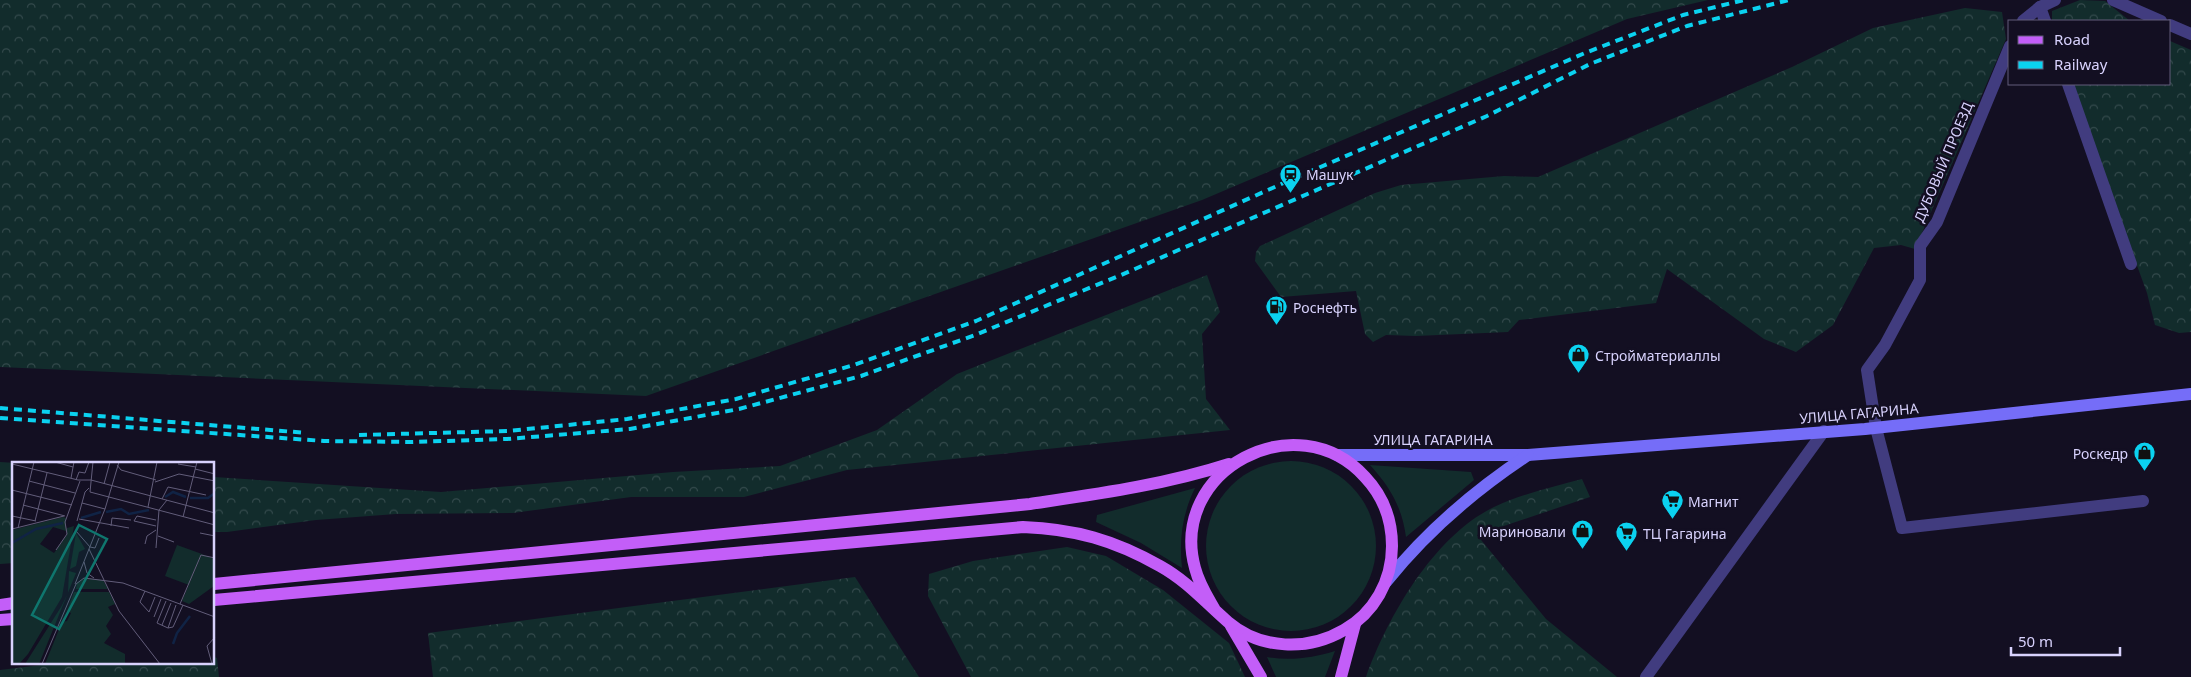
<svg xmlns="http://www.w3.org/2000/svg" width="2191" height="677" font-family="'Noto Sans',sans-serif">
	<style>
		.grass { fill: #122c2c }
		.forest { fill: url(#forest-crowns) }
		.lines { fill: none; stroke-linecap: round; stroke-linejoin: round }
		.minor { stroke: #413c7f; stroke-width: 12 }
		.tertiary { stroke: #413c7f; stroke-width: 12 }
		.secondary { stroke: #756df8; stroke-width: 12 }
		.primary { stroke: #c35ef8; stroke-width: 12 }
		.rail { stroke: #0bd2f0; stroke-width: 4; stroke-dasharray: 8 6; stroke-linecap: butt }
		.labels { text-anchor: middle; dominant-baseline: central; stroke-width: 5; stroke-linejoin: round; paint-order: stroke }
		.street-label { font-size: 14px; fill: #d8d2fd; stroke: #130f22 }
		.poi-label { font-size: 14px; fill: #d8d2fd; stroke: #130f22; text-anchor: start }
		.inset-river { fill: none; stroke: #102345; stroke-width: 2.5 }
		.inset-road { fill: none; stroke: #625d7a; stroke-width: 1 }
		.view { fill: #0f766e; fill-opacity: 0.15; stroke: #0f766e; stroke-width: 2.5 }
		.inset-edge { fill: none; stroke: #d8d2fd; stroke-width: 2.5 }
	</style>
	<defs>
		<pattern id="forest-crowns" width="20" height="18" patternUnits="userSpaceOnUse" patternTransform="scale(1.25)"><rect width="20" height="18" fill="#122c2c"/><path d="M2 6a3 3 0 1 1 6 0M12 15a3 3 0 1 1 6 0" fill="none" stroke="#344a4c"/></pattern>
	</defs>
	<rect width="100%" height="100%" fill="#130f22"/>
	<g class="grass">
		<circle cx="1291" cy="546" r="85"/>
		<path d="M1370,465L1471,472L1474,480L1406,537C1402,507 1390,487 1370,465Z"/>
		<path d="M1195,488C1182,515 1179,539 1182,568L1141,543L1096,522L1097,515Z"/>
		<path d="M1335,651L1325,677H1276L1267,657C1290,661 1313,658 1335,651Z"/>
	</g>
	<g class="forest">
		<path d="M0,0H1708L1627,19L1202,200L646,396L0,367Z"/>
		<path d="M2080,0L2105,1L2130,21H2052V11Z"/>
		<path d="M1965,8L2002,12L2006,39L1915,249L1901,245L1874,248L1833,325L1796,352L1764,339L1667,269L1656,303L1519,320L1508,332L1416,336L1386,335L1373,342L1365,334L1356,291L1281,297L1255,261L1256,252L1260,246L1375,193L1401,185L1504,176L1538,177L1792,67L1873,28Z"/>
		<path d="M2170,41L2191,50V332L2179,333L2155,325L2147,293L2071,84H2170Z"/>
		<path d="M1207,275L1220,312L1202,334L1206,399L1230,430L847,470L744,497H631L513,513L396,514L316,520L227,532H214V477L441,492L673,472L780,466L877,430L957,374Z"/>
		<path d="M0,462L16,463H14V563L0,564Z"/>
		<path d="M1582,479L1590,497L1477,535L1546,619L1617,677H1366C1388,616 1434,536 1494,507C1521,494 1553,487 1582,479Z"/>
		<path d="M1067,547L1106,556L1163,590L1229,643L1245,677H971L928,596L929,574L973,561Z"/>
		<path d="M855,577L919,677H433L428,633Z"/>
		<path d="M214,657L217,658L219,677H0V670L58,663H214Z"/>
	</g>
	<g class="lines">
		<g class="minor">
			<path d="M2113,0L2161,21"/>
			<path d="M2040,7L2045,21"/>
			<path d="M2023,21L2040,7L2055,0"/>
			<path d="M2170,25L2191,34"/>
			<path d="M2010,46L1937,222L1920,246V280L1885,345L1867,370L1876,428L1902,528L2143,501"/>
			<path d="M2068,84L2131,264"/>
		</g>
		<path class="tertiary" d="M1646,677L1824,431"/>
		<g class="secondary">
			<path d="M1337,455H1528L1865,429L2191,394"/>
			<path d="M1386,582C1426,532 1475,490 1528,455"/>
		</g>
		<g class="primary">
			<path d="M214,584L1030,504C1097,494 1164,485 1229,464"/>
			<path d="M214,600L1023,527C1075,529 1114,540 1160,566C1187,581 1205,602 1228,622C1261,650 1308,651 1344,630C1374,613 1392,581 1392,546C1392,520 1383,496 1365,477C1297,402 1168,470 1195,568C1199,584 1207,596 1215,610"/>
			<path d="M0,605L14,603"/>
			<path d="M0,620L14,619"/>
			<path d="M1231,626L1261,677"/>
			<path d="M1341,677L1355,624"/>
		</g>
		<g class="rail">
			<path d="M0,408L307,433"/>
			<path d="M0,418L324,441L413,442L507,439L630,429L739,409L861,376L975,335L1121,275L1487,116L1590,64L1687,26L1789,0"/>
			<path d="M359,435L508,431L627,419L736,399L854,365L976,321L1288,181L1585,53L1683,15L1744,0"/>
		</g>
	</g>
	<defs>
		<symbol id="station-pin" viewBox="-11 -11 22 30"><path d="M0 17L-7.5 6A9.5 9.5 0 1 1 7.5 6Z" fill="#0bd2f0" stroke="#130f22"/><path d="M-3-6H3Q5-6 5-4V2Q5 4 3 4L4.5 6H3L1.5 4h-3L-3 6H-4.5L-3 4Q-5 4-5 2V-4Q-5-6-3-6ZM-3.5-4v3h7v-3ZM-3.5 1v1.5H-2V1ZM2 1v1.5H3.5V1Z" fill="#111"/></symbol>
		<symbol id="fuel-pin" viewBox="-11 -11 22 30"><path d="M0 17L-7.5 6A9.5 9.5 0 1 1 7.5 6Z" fill="#0bd2f0" stroke="#130f22"/><path d="M-5.5-6h7V0h2V4h1.3V-2.5L3-4.5l.8-.8L6-3V5H2.5V1h-1V6h-7ZM-4.2-4.7v3.2H.2V-4.7Z" fill="#111"/></symbol>
		<symbol id="shop-pin" viewBox="-11 -11 22 30"><path d="M0 17L-7.5 6A9.5 9.5 0 1 1 7.5 6Z" fill="#0bd2f0" stroke="#130f22"/><path d="M-5-2.5h2.3a2.7 3.5 0 0 1 5.4 0H5L5.5 6h-11ZM-1.5-2.5h3a1.5 2.3 0 0 0-3 0Z" fill="#111"/></symbol>
		<symbol id="supermarket-pin" viewBox="-11 -11 22 30"><path d="M0 17L-7.5 6A9.5 9.5 0 1 1 7.5 6Z" fill="#0bd2f0" stroke="#130f22"/><path d="M-6-5.5h2.5l.6 2H6L4.5 2H-2.5L-4.4-4H-6ZM-1.5 3.2a1.3 1.3 0 1 0 .1 0ZM3 3.2a1.3 1.3 0 1 0 .1 0Z" fill="#111"/></symbol>
	</defs>
	<g fill-rule="evenodd">
		<use href="#station-pin" x="1278" y="162" width="25" height="34"/>
		<use href="#fuel-pin" x="1264" y="294" width="25" height="34"/>
		<use href="#shop-pin" x="1566" y="342" width="25" height="34"/>
		<use href="#shop-pin" x="2132" y="440" width="25" height="34"/>
		<use href="#supermarket-pin" x="1660" y="488" width="25" height="34"/>
		<use href="#shop-pin" x="1570" y="518" width="25" height="34"/>
		<use href="#supermarket-pin" x="1614" y="520" width="25" height="34"/>
	</g>
	<g class="labels">
		<g class="street-label">
			<text transform="translate(1943 162) rotate(-67)">ДУБОВЫЙ ПРОЕЗД</text>
			<text transform="translate(1859 413) rotate(-5)">УЛИЦА ГАГАРИНА</text>
			<text x="1433" y="439">УЛИЦА ГАГАРИНА</text>
		</g>
		<g class="poi-label">
			<text x="1306" y="174">Машук</text>
			<text x="1293" y="307">Роснефть</text>
			<text x="1595" y="355">Стройматериаллы</text>
			<text x="2128" y="453" text-anchor="end">Роскедр</text>
			<text x="1688" y="501">Магнит</text>
			<text x="1566" y="531" text-anchor="end">Мариновали</text>
			<text x="1643" y="533">ТЦ Гагарина</text>
		</g>
	</g>
	<g transform="translate(12 462)">
		<rect width="202" height="202" fill="#130f22"/>
		<path d="M165,83L190,92L177,123L153,114Z" fill="#122c2c"/>
		<path d="M51,55L54,56V69L41,65L28,82L42,91L55,73V66L62,64L50,135L16,192L7,202H0V68ZM64,71L73,87L67,90L64,104L58,107ZM57,109L64,111L27,202H13L49,145L56,131ZM73,116L91,118L96,127H64L65,121ZM62,130H97L103,142L96,145L101,153L94,164L99,172L92,181L113,192V202H33L50,160L55,159L59,151L55,149Z" fill="#122c2c"/>
		<path d="M190,92L202,97V124L177,142L170,139Z" fill="#122c2c"/>
		<path class="inset-river" d="M153,35L161,30L174,35M178,36H196L203,31M94,50L109,47L117,52L137,48M69,56L89,50M0,81L24,67L51,61M161,182L165,171L178,154"/>
		<path class="inset-road" d="M43,0L61,5M81,0L78,30L203,63M0,2L66,18H79L203,51M166,2L184,5M105,3L109,8L144,18M183,7L203,12M59,16L62,0M64,18L67,10L73,11L77,0M17,19L63,31M143,20L167,12L203,19M92,22L98,0M0,28L60,43M150,37L156,25L194,33M70,41L93,47M11,43L53,54M136,45L145,0M0,54L24,59M171,55L185,0M67,57L117,66M23,59L35,11M65,59L73,30L77,26M99,64L100,56L119,58M144,64L122,59L125,54L144,58M6,66L22,0M0,67L52,54M64,69L78,85L83,86L87,76M188,71L203,74M146,74L162,80M133,82L135,74L144,68M144,86L147,48L155,38M77,87L107,149L148,202M44,88L55,72L53,60L68,19M72,100L75,111L82,116M63,122L93,47L107,0M133,129L128,140L137,150L143,135M154,139L145,161L156,166L161,165L171,143M168,142L189,93L203,96M142,155L149,137M150,163L159,141M156,166L164,143M30,202L64,122L72,116L111,121L203,155M200,202L195,184L203,175"/>
		<path class="view" d="M67,63L95,77L47,167L20,153Z"/>
		<rect width="202" height="202" class="inset-edge"/>
	</g>
	<rect x="2008" y="20" width="162" height="65" fill="#130f22" stroke="#625d7a"/>
	<rect x="2018" y="36" width="25" height="8" fill="#c35ef8" stroke="#625d7a"/>
	<text x="2054" y="45" font-size="15" fill="#d8d2fd">Road</text>
	<rect x="2018" y="61" width="25" height="8" fill="#0bd2f0" stroke="#625d7a"/>
	<text x="2054" y="70" font-size="15" fill="#d8d2fd">Railway</text>
	<path d="M2011 647v8h109v-8" fill="none" stroke="#d8d2fd" stroke-width="2.5"/>
	<text x="2018" y="647" font-size="15" fill="#d8d2fd" stroke="#130f22" stroke-width="4" paint-order="stroke">50 m</text>
</svg>
